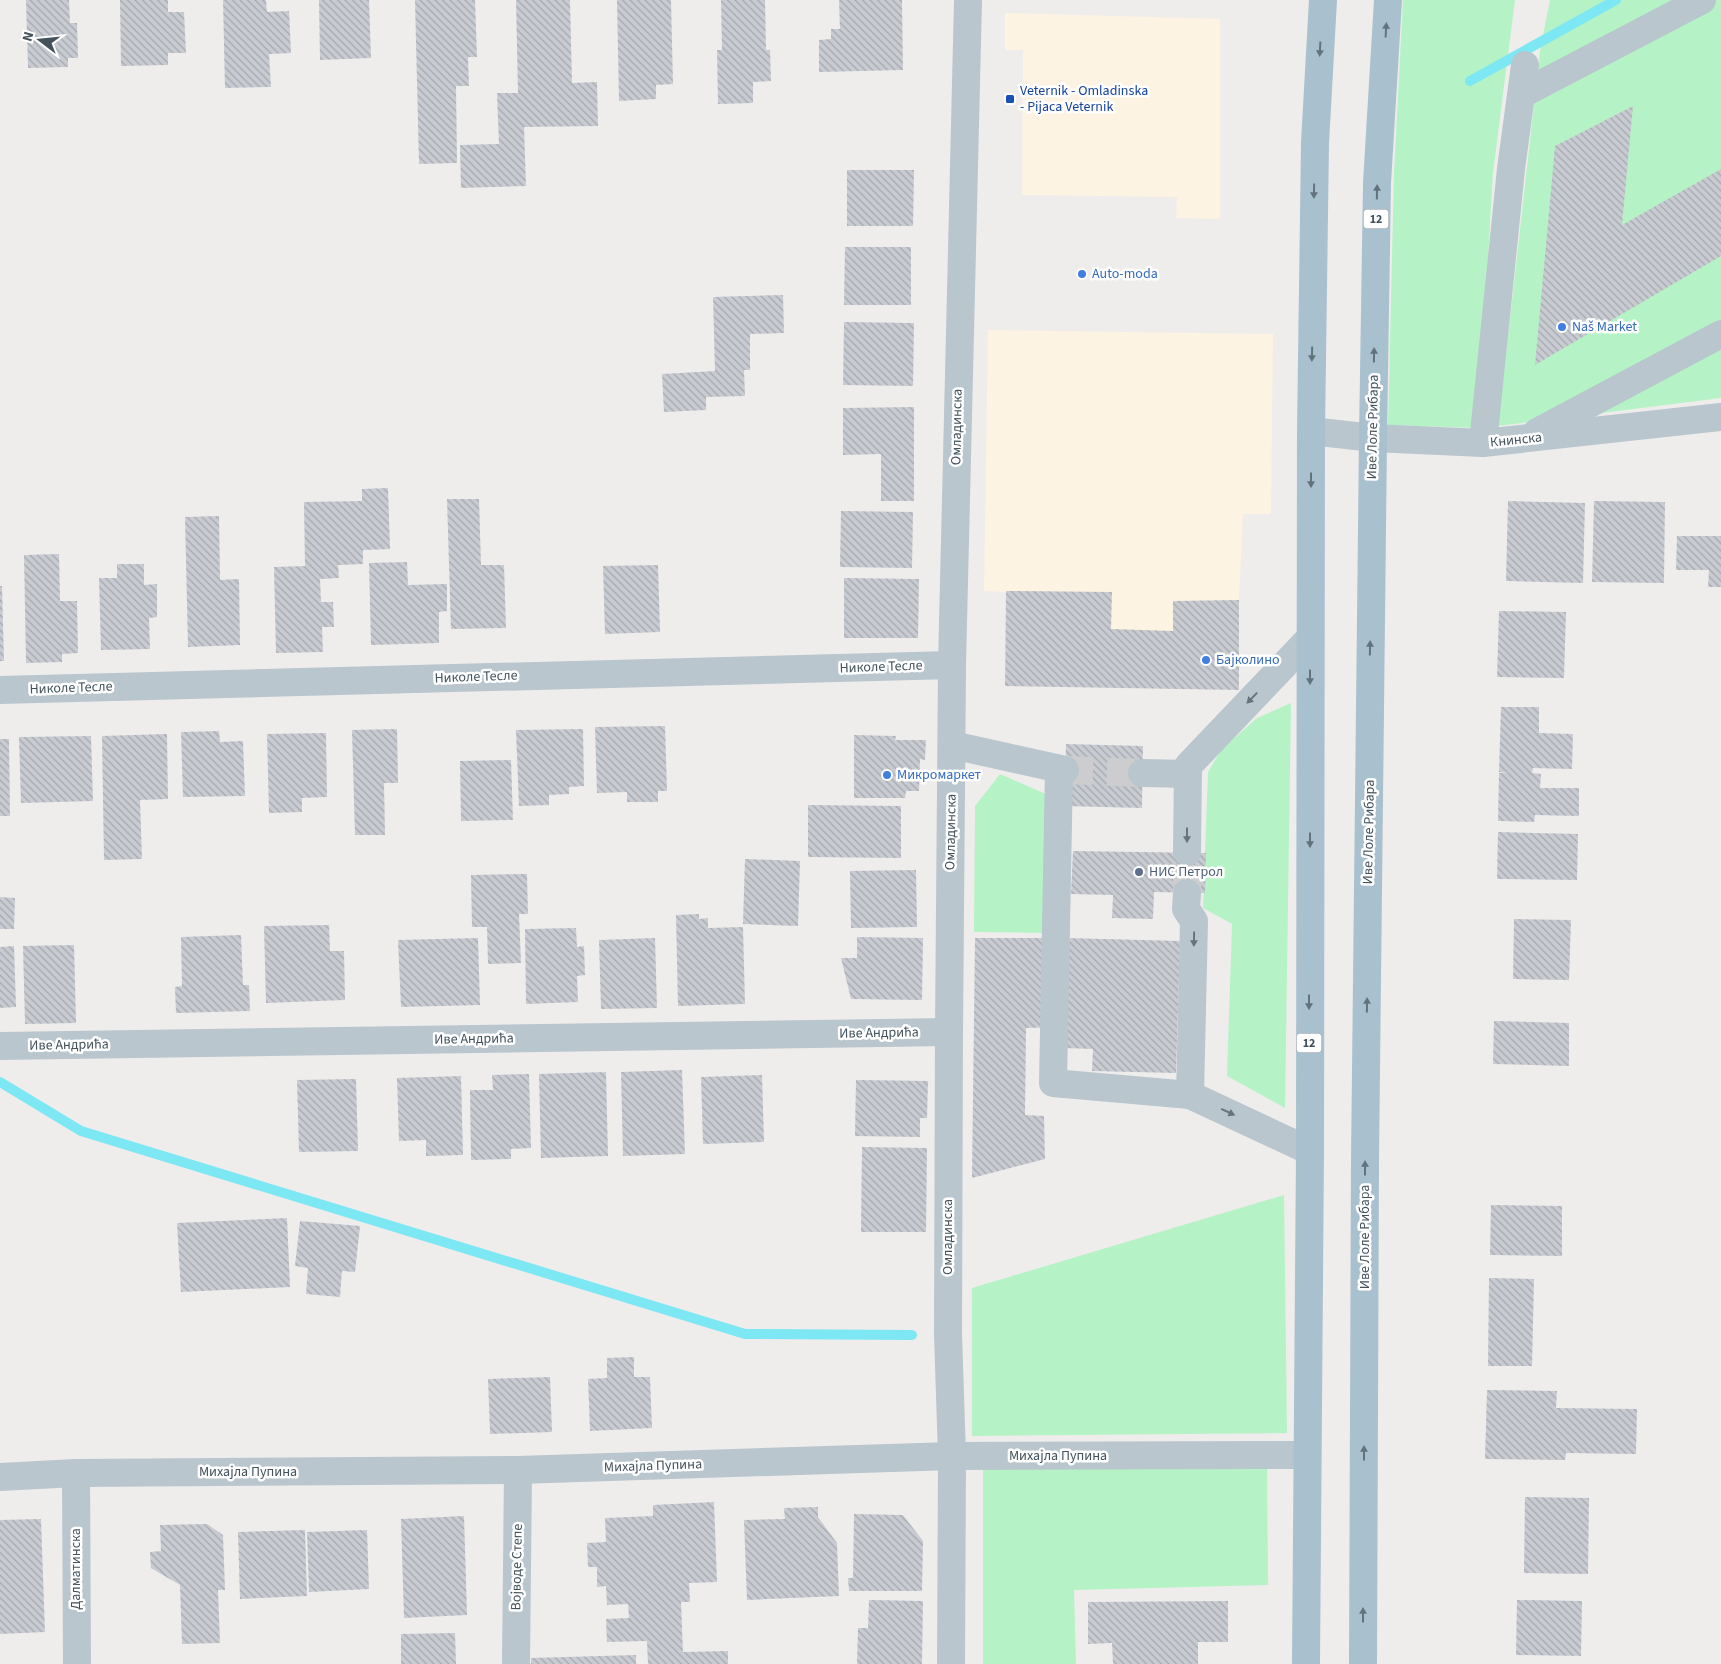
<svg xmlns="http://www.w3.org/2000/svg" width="1721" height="1664" font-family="'Source Sans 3',sans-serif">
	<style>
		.commercial { fill: #fdf3e2 }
		.green { fill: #b5f3c6 }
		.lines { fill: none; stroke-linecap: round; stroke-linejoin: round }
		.stream { stroke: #7de7f4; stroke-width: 10 }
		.building { fill: url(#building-back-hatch) }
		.minor-tunnel { stroke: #cdcdcf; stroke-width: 28; stroke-dasharray: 28 14; stroke-linecap: butt }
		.minor { stroke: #b9c6cd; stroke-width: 28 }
		.major { stroke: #a9c0cf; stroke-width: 28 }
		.oneway { fill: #62737e }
		.oneway2 { fill: #66757d }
		.transit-dot { fill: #1a4fb4; stroke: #fff; stroke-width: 2 }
		.shop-dot { fill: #3f7fe0; stroke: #fff; stroke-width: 2 }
		.service-dot { fill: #5c6f8a; stroke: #fff; stroke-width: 2 }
		.labels { text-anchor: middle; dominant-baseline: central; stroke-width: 5; stroke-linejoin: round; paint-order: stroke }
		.shield { fill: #fff; stroke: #7b868c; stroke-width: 1 }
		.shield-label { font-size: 12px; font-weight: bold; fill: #43525b }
		.transit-label { font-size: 14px; fill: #164399; stroke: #fff; text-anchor: start }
		.shop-label { font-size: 14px; fill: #366cbe; stroke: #fff; text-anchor: start }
		.street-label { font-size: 14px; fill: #43525b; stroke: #fff }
		.service-label { font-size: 14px; fill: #4e5e75; stroke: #fff; text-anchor: start }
	</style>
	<defs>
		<pattern id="building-back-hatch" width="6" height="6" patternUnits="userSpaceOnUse" patternTransform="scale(1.25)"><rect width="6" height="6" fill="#c8ccd2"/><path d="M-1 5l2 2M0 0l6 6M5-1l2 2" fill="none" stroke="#a4a8ad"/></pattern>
	</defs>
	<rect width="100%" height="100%" fill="#efecec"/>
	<g class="commercial">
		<path d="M1005,13L1220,19V219L1176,218L1177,197L1022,195L1023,50H1005Z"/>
		<path d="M988,330L1273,334L1271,514H1243L1239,600V690L1005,686L1006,592L984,591Z"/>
	</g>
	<g class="green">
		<path d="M1403,0H1515L1493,173L1478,428L1388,425L1394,172Z"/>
		<path d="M1550,0H1721V398L1498,426L1540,51Z"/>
		<path d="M1291,703L1285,1108L1227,1076L1232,924L1203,908L1208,772L1221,750L1257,718Z"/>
		<path d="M1000,774L1048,795L1046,933L974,932L975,806Z"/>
		<path d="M1284,1195L1287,1433L972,1436V1288Z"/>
		<path d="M1267,1452L1268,1585L1074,1590L1076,1664H983V1459Z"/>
	</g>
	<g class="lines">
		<g class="stream">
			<path d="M1470,81L1616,0"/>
			<path d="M0,1082L81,1131L745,1334L912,1335"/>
		</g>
	</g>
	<g class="building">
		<path d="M26,0H69L70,23H77L78,58H68V67L28,68Z"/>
		<path d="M120,0H168V12H184L186,53H168V65L121,66Z"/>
		<path d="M223,0H266L267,12L289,11L291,53L269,54L271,87L225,88Z"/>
		<path d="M319,0H369L371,58L320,60Z"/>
		<path d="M415,0H475L477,57H468L469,86H456L457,163L419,164Z"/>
		<path d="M516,0H570L572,83L597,82L598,126L524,127L526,186L461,188L460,145L499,144L497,93H518Z"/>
		<path d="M617,0H671L673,84L656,85V99L619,101Z"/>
		<path d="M721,0H765L766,50H770L771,81L753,82V103L718,104L717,50H722Z"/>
		<path d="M839,0H902L903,70L819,72V40L831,39V29H840Z"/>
		<path d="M1633,106L1622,225L1721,169V256L1535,365L1555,146Z"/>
		<path d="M847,170H914L913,226H847Z"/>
		<path d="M845,247H911V305H844Z"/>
		<path d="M783,295L784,333L750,334V370H744L745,396L706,397V410L664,412L662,374L715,371L713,297Z"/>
		<path d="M844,322L914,323L913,386L843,385Z"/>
		<path d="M914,407V501H881V454L843,455V408Z"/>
		<path d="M388,488L390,549L363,550V564L338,565L339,578L320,579L321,602H333L334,627H322L323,652L276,653L274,567L305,566L304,502L362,501V489Z"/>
		<path d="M447,499H479L481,565H504L506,628L451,629Z"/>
		<path d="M1508,501L1585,503L1583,583L1506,581Z"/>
		<path d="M1594,501L1665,502L1664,583L1592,582Z"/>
		<path d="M841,511L913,512L912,568L840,567Z"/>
		<path d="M219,516L220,580L239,579L240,645L188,647L185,517Z"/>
		<path d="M1677,536H1721V587H1708L1709,570H1676Z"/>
		<path d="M59,554L60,601H77L78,653L62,654V662L26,663L24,555Z"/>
		<path d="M407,562L408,585L447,584V611L439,612V643L371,645L369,563Z"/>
		<path d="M117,564H144V585L157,584V617L149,618L150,649L101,650L99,578H117Z"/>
		<path d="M658,565L660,632L605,634L603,566Z"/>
		<path d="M844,578L919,579L918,638H844Z"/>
		<path d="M0,586H2L4,661H0Z"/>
		<path d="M1006,591L1112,592L1111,629L1173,631V601L1239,600V690L1005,686Z"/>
		<path d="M1499,611L1566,612L1564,678L1497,677Z"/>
		<path d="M1501,707H1539V733L1573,734L1572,769L1533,768L1532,773L1541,774L1540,788H1579V816L1535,815L1534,822L1498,821L1499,773H1509L1499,772Z"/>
		<path d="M665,726L667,791H658V802H627V792L597,793L595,727Z"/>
		<path d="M397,729L398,783H384L385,835H355L352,730Z"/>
		<path d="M583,729L584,786L569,787V794L549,795V805L519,806L516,730Z"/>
		<path d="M219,731L220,742L243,741L245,796L183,797L181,732Z"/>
		<path d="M326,733L327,797L302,798V812L269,813L267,734Z"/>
		<path d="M167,734L168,799L140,800L142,859L104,860L102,736Z"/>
		<path d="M854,735L896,736L895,740H926L925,760L920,759L919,791H906L905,798H854Z"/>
		<path d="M91,736L93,801L21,803L19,737Z"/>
		<path d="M0,739H9L10,816H0Z"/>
		<path d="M1066,744L1143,746L1142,808L1064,806Z"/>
		<path d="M511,760L513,820L461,821L460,761Z"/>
		<path d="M808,805L901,806V858L808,857Z"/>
		<path d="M1498,832L1578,834L1577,880L1497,879Z"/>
		<path d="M1073,851L1206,853L1205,893L1154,892L1153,919L1112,918L1113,895L1071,894Z"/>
		<path d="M745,859L800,861L798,926L743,924Z"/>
		<path d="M916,870L917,927L851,928L850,871Z"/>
		<path d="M527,874L528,914H519L521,963L488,964L487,927H472L471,875Z"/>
		<path d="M0,897L15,898L14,929H0Z"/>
		<path d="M699,914V919L708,918V928L743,927L745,1004L678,1006L676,915Z"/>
		<path d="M1514,919L1571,920L1569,980L1513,979Z"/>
		<path d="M329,925L330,951H344L345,1000L266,1003L264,926Z"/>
		<path d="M576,928L577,947L584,946L585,975L577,976L578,1002L526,1004L525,929Z"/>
		<path d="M241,935L243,985H249L250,1011L176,1013L175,987L182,986L181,937Z"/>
		<path d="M857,937L923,938L922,1000L851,999L841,958H857Z"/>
		<path d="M478,938L480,1005L401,1007L398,940Z"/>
		<path d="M655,938L657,1008L601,1009L599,940Z"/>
		<path d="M975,938H1065L1180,941L1176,1073L1092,1071L1093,1049L1063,1048V1027L1026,1028L1025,1115L1044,1116L1045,1159L972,1178Z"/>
		<path d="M74,945L76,1023L25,1024L23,946Z"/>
		<path d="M14,946L16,1007L0,1008V947Z"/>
		<path d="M1494,1021L1569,1023V1066L1493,1064Z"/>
		<path d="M682,1070L685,1154L623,1156L621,1072Z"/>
		<path d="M606,1072L608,1156L541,1158L539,1074Z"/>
		<path d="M529,1074L531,1148L511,1149V1159L471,1160L470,1090H493L492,1075Z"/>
		<path d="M762,1075L764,1142L703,1144L701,1077Z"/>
		<path d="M461,1076L463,1155L426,1156V1140L399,1141L397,1078Z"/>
		<path d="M356,1079L358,1151L299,1152L297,1080Z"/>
		<path d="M856,1080L928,1081L927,1118H920V1137L855,1136Z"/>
		<path d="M862,1147L927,1148L926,1232H861Z"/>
		<path d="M1491,1205L1562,1206V1256L1490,1255Z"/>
		<path d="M287,1218L290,1287L181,1292L177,1223Z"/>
		<path d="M300,1221L360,1226L355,1272L342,1271L340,1297L306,1294L308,1268L295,1266Z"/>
		<path d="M1489,1278L1534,1279L1532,1366H1488Z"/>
		<path d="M634,1357V1377H650L652,1428L590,1431L588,1379L607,1378V1358Z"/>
		<path d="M550,1377L552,1432L490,1434L488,1379Z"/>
		<path d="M1487,1390L1557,1391L1556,1408L1637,1409L1636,1454L1566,1453L1565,1460L1485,1459Z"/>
		<path d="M1525,1497L1589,1498L1588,1574L1524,1573Z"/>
		<path d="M714,1502L717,1582L689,1583L690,1602H681L683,1652L728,1651V1664H648L647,1641L607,1642L606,1619L629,1618L628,1604L607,1605L606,1586L597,1587V1567H588L587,1543L606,1542L605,1518L653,1516V1505Z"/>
		<path d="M818,1507V1517L837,1543L839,1596L747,1600L744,1520L785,1519L784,1508Z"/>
		<path d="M854,1514L903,1515L923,1541L922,1591H849L848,1578H853Z"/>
		<path d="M464,1516L467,1615L404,1618L401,1519Z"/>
		<path d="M41,1519L45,1632L0,1634V1520Z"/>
		<path d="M207,1524L223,1535L225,1590H218L220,1643L182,1644L180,1585L151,1568L150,1552L161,1551L160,1525Z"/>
		<path d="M305,1530L307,1596L240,1599L238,1532Z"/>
		<path d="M367,1530L369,1589L309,1592L307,1532Z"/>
		<path d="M869,1600L923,1601L922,1664H857L858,1628H868Z"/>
		<path d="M1517,1600L1582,1601L1581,1656L1516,1655Z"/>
		<path d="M1228,1601V1642H1198V1664H1113L1112,1643L1088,1644V1602Z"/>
		<path d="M455,1633L456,1664H401V1634Z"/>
		<path d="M636,1655V1664H531V1658Z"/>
	</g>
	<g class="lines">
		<g class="minor-tunnel">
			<path d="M1065,770L1142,773"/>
			<path d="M1187,893V852"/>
		</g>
		<g class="minor">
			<path d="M1522,94L1702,0"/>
			<path d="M1311,431L1373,438L1483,443L1721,417"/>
			<path d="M1537,432L1721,334"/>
			<path d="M1483,443L1511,169L1525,65"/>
			<path d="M0,690L952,665"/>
			<path d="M952,745L1065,770"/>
			<path d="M1059,770L1053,1083L1190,1095"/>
			<path d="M1142,773L1188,774"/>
			<path d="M1187,852L1188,766L1310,638"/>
			<path d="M1187,893L1186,909L1194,921L1190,1095L1310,1151"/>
			<path d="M0,1046L949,1032"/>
			<path d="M76,1473L77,1664"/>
			<path d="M0,1477L76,1473L518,1470L952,1456L1306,1455"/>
			<path d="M516,1664L518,1470"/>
			<path d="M951,1664L952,1456L948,1334L949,1032L952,665L968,0"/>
		</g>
		<g class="major">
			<path d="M1306,1664L1310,1151L1311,431L1315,143L1323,0"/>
			<path d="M1363,1664L1365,1161L1373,438L1377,183L1388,0"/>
		</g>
	</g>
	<defs><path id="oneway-solid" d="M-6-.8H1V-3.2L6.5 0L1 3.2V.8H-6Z" transform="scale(1.25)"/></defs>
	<g class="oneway">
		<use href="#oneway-solid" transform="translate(1386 30) rotate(-87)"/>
		<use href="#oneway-solid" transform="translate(1320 49) rotate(93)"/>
		<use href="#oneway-solid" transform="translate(1314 191) rotate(91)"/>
		<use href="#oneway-solid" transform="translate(1377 192) rotate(-89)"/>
		<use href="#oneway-solid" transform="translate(1312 354) rotate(91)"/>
		<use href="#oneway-solid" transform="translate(1374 355) rotate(-89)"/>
		<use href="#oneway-solid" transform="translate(1311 480) rotate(90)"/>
		<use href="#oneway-solid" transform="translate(1370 648) rotate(-89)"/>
		<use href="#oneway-solid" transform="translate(1310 677) rotate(90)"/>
		<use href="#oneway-solid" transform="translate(1310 840) rotate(90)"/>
		<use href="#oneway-solid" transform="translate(1309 1002) rotate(90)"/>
		<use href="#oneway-solid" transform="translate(1367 1005) rotate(-89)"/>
		<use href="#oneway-solid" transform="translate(1365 1168) rotate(-90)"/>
		<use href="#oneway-solid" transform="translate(1364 1453) rotate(-90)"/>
		<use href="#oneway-solid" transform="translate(1363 1615) rotate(-90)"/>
	</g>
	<g class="oneway2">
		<use href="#oneway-solid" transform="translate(1252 698) rotate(134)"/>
		<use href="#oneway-solid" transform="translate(1187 835) rotate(90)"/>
		<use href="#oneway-solid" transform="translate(1194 939) rotate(91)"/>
		<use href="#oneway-solid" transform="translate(1228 1112) rotate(25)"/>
	</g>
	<rect class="transit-dot" x="1005" y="94" width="10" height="10" rx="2.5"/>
	<g class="shop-dot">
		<circle cx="1082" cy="274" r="5"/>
		<circle cx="1562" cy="327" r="5"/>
		<circle cx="1206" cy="660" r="5"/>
		<circle cx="887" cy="775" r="5"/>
	</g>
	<circle class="service-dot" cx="1139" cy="872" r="5"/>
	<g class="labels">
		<g class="shield">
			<rect x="1363.5" y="209.5" width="25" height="19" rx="4"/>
			<rect x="1296.5" y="1033.5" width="25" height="19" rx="4"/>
		</g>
		<g class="shield-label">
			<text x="1376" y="219">12</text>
			<text x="1309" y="1043">12</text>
		</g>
		<g class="transit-label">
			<text x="1020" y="91">Veternik - Omladinska<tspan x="1020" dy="16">- Pijaca Veternik</tspan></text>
		</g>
		<g class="shop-label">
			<text x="1092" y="274">Auto-moda</text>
			<text x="1572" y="327">Naš Market</text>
			<text x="1216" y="660">Бајколино</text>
			<text x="897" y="775">Микромаркет</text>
		</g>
		<g class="street-label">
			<text transform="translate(957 427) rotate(-89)">Омладинска</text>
			<text transform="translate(1373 427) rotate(-89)">Иве Лоле Рибара</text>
			<text transform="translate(1516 440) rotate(-6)">Книнска</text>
			<text transform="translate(881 667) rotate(-2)">Николе Тесле</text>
			<text transform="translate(476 677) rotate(-2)">Николе Тесле</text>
			<text transform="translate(71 688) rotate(-2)">Николе Тесле</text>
			<text transform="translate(951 832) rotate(-89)">Омладинска</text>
			<text transform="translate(1369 832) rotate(-89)">Иве Лоле Рибара</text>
			<text transform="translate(879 1033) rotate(-1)">Иве Андрића</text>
			<text transform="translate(474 1039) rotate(-1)">Иве Андрића</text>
			<text transform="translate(69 1045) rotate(-1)">Иве Андрића</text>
			<text transform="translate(948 1237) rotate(-90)">Омладинска</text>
			<text transform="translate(1365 1237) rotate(-90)">Иве Лоле Рибара</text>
			<text x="1058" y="1456">Михајла Пупина</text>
			<text transform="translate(653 1466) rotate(-2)">Михајла Пупина</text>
			<text x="248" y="1472">Михајла Пупина</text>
			<text transform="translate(517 1567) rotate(-89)">Војводе Степе</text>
			<text transform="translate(76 1569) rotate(-90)">Далматинска</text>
		</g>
		<g class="service-label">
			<text x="1149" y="872">НИС Петрол</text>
		</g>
	</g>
	<g transform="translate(40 40) rotate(286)" stroke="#ffffff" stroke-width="4" paint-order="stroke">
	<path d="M0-4L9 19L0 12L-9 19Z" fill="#43525b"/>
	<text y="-8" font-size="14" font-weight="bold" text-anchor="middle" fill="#43525b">N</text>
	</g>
</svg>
